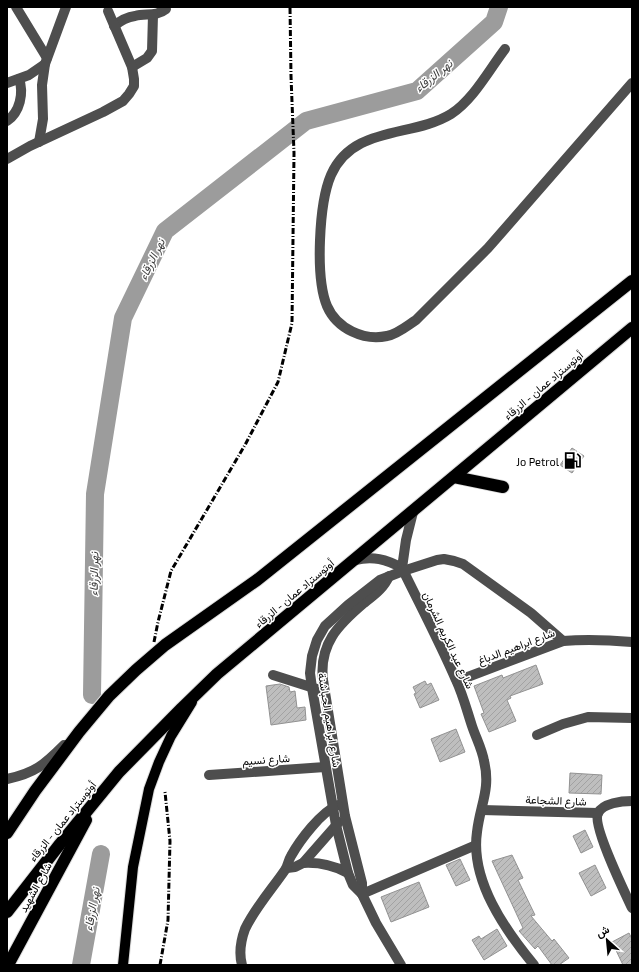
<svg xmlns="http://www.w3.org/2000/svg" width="639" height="972" font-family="'Exo 2',Vazirmatn,sans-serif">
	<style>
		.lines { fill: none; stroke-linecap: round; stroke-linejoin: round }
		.river { stroke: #9c9c9c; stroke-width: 18 }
		.building { fill: url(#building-hatch); stroke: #929292 }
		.major-casing { stroke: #dbdbdb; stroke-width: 12 }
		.highway-casing { stroke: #dbdbdb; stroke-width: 14 }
		.minor { stroke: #4e4e4e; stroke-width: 10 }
		.major { stroke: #000; stroke-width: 10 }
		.highway { stroke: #000; stroke-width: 12 }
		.rail { stroke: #000; stroke-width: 3; stroke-dasharray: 6 2 1 2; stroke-linecap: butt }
		.labels { text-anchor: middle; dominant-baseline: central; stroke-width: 3; stroke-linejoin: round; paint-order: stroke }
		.street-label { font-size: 11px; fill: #000; stroke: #fff }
		.poi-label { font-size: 11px; fill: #000; stroke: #fff; text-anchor: end }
		.water-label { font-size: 12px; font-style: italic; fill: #3d3d3d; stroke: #fff }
	</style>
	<defs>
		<pattern id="building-hatch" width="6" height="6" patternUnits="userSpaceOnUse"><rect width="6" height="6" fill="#bebebe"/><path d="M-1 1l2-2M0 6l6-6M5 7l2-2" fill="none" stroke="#a2a2a2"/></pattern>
	</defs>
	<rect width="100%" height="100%" fill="#fff"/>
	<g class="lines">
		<g class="river">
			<path d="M92,695L95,494L123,318L165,231L306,121L417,91L494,22L499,7"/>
			<path d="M81,965L101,854"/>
		</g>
	</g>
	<g class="building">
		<path d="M572,448L584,456L572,473L560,465Z"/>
		<path d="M536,665L543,684L510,696L511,698L507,700L516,721L489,732L481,714L484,713L474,686L502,675L503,678Z"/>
		<path d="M425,681L427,685L431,683L439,700L420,708L414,694L416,693L413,687Z"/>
		<path d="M280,684L289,687L290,692L295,691L297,708L305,707L306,720L271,725L266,686Z"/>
		<path d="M456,729L465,752L440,762L431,739Z"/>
		<path d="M570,773L602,775L601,794L569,793Z"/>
		<path d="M585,830L593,847L581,853L573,836Z"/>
		<path d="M512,855L523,878L518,880L535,915L531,916L552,941L554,939L569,958L559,965H552L538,946L535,949L519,931L523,928L492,861Z"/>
		<path d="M460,859L470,880L456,886L446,865Z"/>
		<path d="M595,865L606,888L591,896L579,873Z"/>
		<path d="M419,882L429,907L391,922L381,897Z"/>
		<path d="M497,929L507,946L484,960L472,940L479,936L481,939Z"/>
		<path d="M629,933L632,939V965H623L612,942Z"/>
	</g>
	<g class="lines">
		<defs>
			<path id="major" d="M123,965L133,867L149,789L159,762L171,736L192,702"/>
			<g id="highway">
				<path d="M454,477L503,487"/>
				<path d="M7,833L35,791L79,732L109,696L136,670L165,645L257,580L632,281"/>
				<path d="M7,912L60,844L119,772L182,708L217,674L632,328"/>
				<path d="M8,965L86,820"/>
			</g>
		</defs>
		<use href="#major" class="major-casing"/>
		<use href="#highway" class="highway-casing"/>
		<g class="minor">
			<path d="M16,7L47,58"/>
			<path d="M114,26C120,21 127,17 135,16C146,13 156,17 166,9"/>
			<path d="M505,49C489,70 473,100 451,114C412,138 353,125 331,175C319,203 315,277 327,306C337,329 364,341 387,336C398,334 408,325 416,320L488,248L632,83"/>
			<path d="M132,67L147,58L152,51L153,15"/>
			<path d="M7,83L29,75L45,64"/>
			<path d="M7,121C20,112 24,93 19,79"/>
			<path d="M39,142L43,119L42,85L45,64L66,7"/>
			<path d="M7,159L30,146L103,112L123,101L129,94L134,86V79L132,67L108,11"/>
			<path d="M355,560C373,556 386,559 402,568C420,605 440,643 456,680C463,695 467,711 472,726C476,738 482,749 484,761C491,789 480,805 477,832C470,880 505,930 534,965"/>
			<path d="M402,568L406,540L413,512"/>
			<path d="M273,675L317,689"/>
			<path d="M457,681L563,641C586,639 609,640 632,642"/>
			<path d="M537,735L563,724L588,717L632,718"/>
			<path d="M209,775L325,767"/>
			<path d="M7,779C35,773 44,765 64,745"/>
			<path d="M632,801C622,801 603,803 598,813C592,825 625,893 632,908"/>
			<path d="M482,810L598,813"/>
			<path d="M303,863C320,862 333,865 348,873"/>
			<path d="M287,868L295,867L303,863L339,822"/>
			<path d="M362,894V883L345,816L323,680C319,644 338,625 364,603C374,595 384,588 389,576"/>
			<path d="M362,894L476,845"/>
			<path d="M242,965C239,954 241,940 245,929C255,908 272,889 285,870C288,866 288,861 291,856C300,840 321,812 338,805"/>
			<path d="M401,965L376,923L362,894L353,885L348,873L336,825L312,688L310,673L312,656L317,640L325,626L348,605L380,580L403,571L437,560L444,559L454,561L463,564L531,613L563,641"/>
		</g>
		<use href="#major" class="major"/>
		<use href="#highway" class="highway"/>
		<g class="rail">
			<path d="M154,642L158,622L171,571L245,445L278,382L292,323L294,153L291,76L290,7"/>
			<path d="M160,965L168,920L170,841L165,792"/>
		</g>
	</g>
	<defs>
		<symbol id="fuel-bare" viewBox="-9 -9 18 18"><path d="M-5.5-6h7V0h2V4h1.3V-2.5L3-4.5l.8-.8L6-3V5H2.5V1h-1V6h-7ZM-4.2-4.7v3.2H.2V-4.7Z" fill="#000" stroke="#fff" stroke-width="2.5" paint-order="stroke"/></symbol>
	</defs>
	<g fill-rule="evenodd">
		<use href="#fuel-bare" x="560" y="448" width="25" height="25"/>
	</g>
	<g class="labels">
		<g class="street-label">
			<text transform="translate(543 385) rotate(-40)">أوتوستراد عمان - الزرقاء</text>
			<text transform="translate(294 593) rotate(-40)">أوتوستراد عمان - الزرقاء</text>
			<text transform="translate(449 640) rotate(65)">شارع عبد الكريم الشرمان</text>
			<text transform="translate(516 646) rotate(-21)">شارع ابراهيم الدباغ</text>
			<text transform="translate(330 720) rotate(81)">شارع ابراهيم الحباشنة</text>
			<text transform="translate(266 759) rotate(-4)">شارع نسيم</text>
			<text transform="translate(556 800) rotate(2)">شارع الشجاعة</text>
			<text transform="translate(62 821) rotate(-51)">أوتوستراد عمان - الزرقاء</text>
			<text transform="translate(35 887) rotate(-61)">شارع الشهيد</text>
		</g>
		<g class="poi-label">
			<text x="559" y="461">Jo Petrol</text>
		</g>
		<g class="water-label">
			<text transform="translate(433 75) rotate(-39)">نهر الزرقاء</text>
			<text transform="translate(151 259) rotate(-64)">نهر الزرقاء</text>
			<text transform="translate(93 574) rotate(-89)">نهر الزرقاء</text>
			<text transform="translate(91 909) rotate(-80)">نهر الزرقاء</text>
		</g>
	</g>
	<rect width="639" height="972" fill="none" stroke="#000000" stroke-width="16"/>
	<g transform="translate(607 940) rotate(333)" stroke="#ffffff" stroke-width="3" paint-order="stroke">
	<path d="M0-3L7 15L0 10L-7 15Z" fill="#000000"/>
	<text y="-6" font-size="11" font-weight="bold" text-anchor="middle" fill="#000000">ش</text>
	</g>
</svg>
